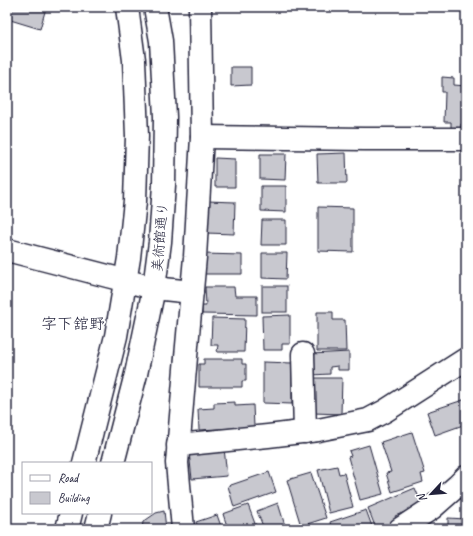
<svg xmlns="http://www.w3.org/2000/svg" width="473" height="536" font-family="Caveat,'Klee One',sans-serif">
	<style>
		.building { fill: #c8c8cf; stroke: #22223b }
		.lines { fill: none; stroke-linecap: round; stroke-linejoin: round }
		.minor-casing { stroke: #22223b; stroke-width: 25 }
		.minor { stroke: #fff; stroke-width: 22 }
		.labels { text-anchor: middle; dominant-baseline: central; stroke-width: 3.5; stroke-linejoin: round; paint-order: stroke }
		.street-label { font-size: 14px; fill: #22223b; stroke: #fff }
		.quarter-label { font-size: 16px; fill: #22223b; stroke: #fff }
	</style>
	<rect width="100%" height="100%" fill="#fff"/>
	<filter id="ink" filterUnits="userSpaceOnUse"><feTurbulence type="fractalNoise" baseFrequency=".025" numOctaves="2"/><feDisplacementMap in="SourceGraphic" scale="8" xChannelSelector="R" yChannelSelector="G"/><feConvolveMatrix kernelMatrix="1 2 1 2 8 2 1 2 1" color-interpolation-filters="sRGB"/></filter>
	<g filter="url(#ink)">
		<g class="building">
			<path d="M11,7H44L46,8L40,29L7,19Z"/>
			<path d="M231,67H251V85L231,86Z"/>
			<path d="M442,77L454,78V85L466,86V125L461,124V128H451V122H444L445,92H442Z"/>
			<path d="M346,153L347,183H318L317,154Z"/>
			<path d="M260,154H286L285,180L260,179Z"/>
			<path d="M215,158L235,159V187H215Z"/>
			<path d="M261,186H286V212L261,211Z"/>
			<path d="M207,201L235,202L234,234L206,233Z"/>
			<path d="M318,207L353,208V252L318,251Z"/>
			<path d="M262,220H286V245H261Z"/>
			<path d="M262,253H287L286,279L262,278Z"/>
			<path d="M204,254L242,255V274H204Z"/>
			<rect x="262" y="286" width="25" height="26"/>
			<path d="M205,287H234L235,296H257V315L202,314V306H206Z"/>
			<path d="M317,312H333V320H345L346,351H317Z"/>
			<path d="M290,315V344H282V350H263L262,316Z"/>
			<path d="M212,318L245,319L244,352H217L218,345H211Z"/>
			<path d="M349,352V370H338V366L330,367V374L312,375L311,354Z"/>
			<path d="M204,359H242V364H246V381H242V387H199V364H204Z"/>
			<path d="M263,362L292,363V404L263,403Z"/>
			<path d="M314,378H342L341,414L314,413Z"/>
			<path d="M466,399V424L435,435L427,412Z"/>
			<path d="M235,402V406L253,405L254,427L199,430L198,409L214,408V403Z"/>
			<path d="M412,432L425,473L421,474L423,482L392,492L386,473L391,472L381,442Z"/>
			<path d="M369,445L383,494L360,500L348,457L351,456L349,451Z"/>
			<path d="M224,448L227,476L192,479L189,452Z"/>
			<path d="M337,466L339,474L344,473L353,507L329,513L318,470Z"/>
			<path d="M269,472L276,492L234,507L228,486Z"/>
			<path d="M311,473L326,518L301,526L287,480Z"/>
			<path d="M415,488L422,505L395,516L397,521L380,529H376L368,508Z"/>
			<path d="M278,503L286,529H264L257,511Z"/>
			<path d="M248,505L257,529H228L223,514Z"/>
			<path d="M366,510L373,529H332L330,522Z"/>
			<path d="M164,511L166,529H142L143,522L156,513Z"/>
			<path d="M217,515L222,529H199L196,522Z"/>
			<path d="M448,518L466,519V529H448Z"/>
		</g>
		<g class="lines">
			<defs>
				<g id="minor">
					<path d="M202,137L364,139H466"/>
					<path d="M7,250L154,288L192,292"/>
					<path d="M303,354L305,432"/>
					<path d="M178,445L268,436L318,430L368,420L385,411L466,359"/>
					<path d="M84,463L116,336L129,258L135,201L137,136L134,60L127,7"/>
					<path d="M113,463L136,374L154,288L160,242L164,185L165,117L161,41L155,7"/>
					<path d="M67,529L71,513"/>
					<path d="M96,529L100,513"/>
					<path d="M183,529L177,463L186,357L195,257L202,137L200,7"/>
					<path d="M400,529L432,508L457,486L466,477"/>
				</g>
			</defs>
			<use href="#minor" class="minor-casing"/>
			<use href="#minor" class="minor"/>
		</g>
	</g>
	<g class="labels">
		<g class="street-label">
			<text transform="translate(160 237) rotate(-85)">美術館通り</text>
		</g>
		<g class="quarter-label">
			<text x="73" y="324">字下舘野</text>
		</g>
	</g>
	<rect width="473" height="536" fill="none" stroke="#fff" stroke-width="24"/>
	<rect x="12" y="12" width="449" height="512" fill="none" stroke="#22223b" stroke-width="1.5" filter="url(#ink)"/>
	<rect x="22" y="462" width="130" height="52" fill="#ffffff" stroke="#a7a7b1"/>
	<rect x="30" y="475" width="20" height="6" fill="#ffffff" stroke="#a7a7b1"/>
	<text x="58" y="482" font-size="12" fill="#22223b">Road</text>
	<rect x="30" y="492" width="20" height="12" fill="#c8c8cf" stroke="#a7a7b1"/>
	<text x="58" y="502" font-size="12" fill="#22223b">Building</text>
	<g transform="translate(431 494) rotate(244)" stroke="#ffffff" stroke-width="3" paint-order="stroke">
	<path d="M0-3L7 15L0 10L-7 15Z" fill="#22223b"/>
	<text y="-6" font-size="11" font-weight="bold" text-anchor="middle" fill="#22223b">N</text>
	</g>
</svg>
